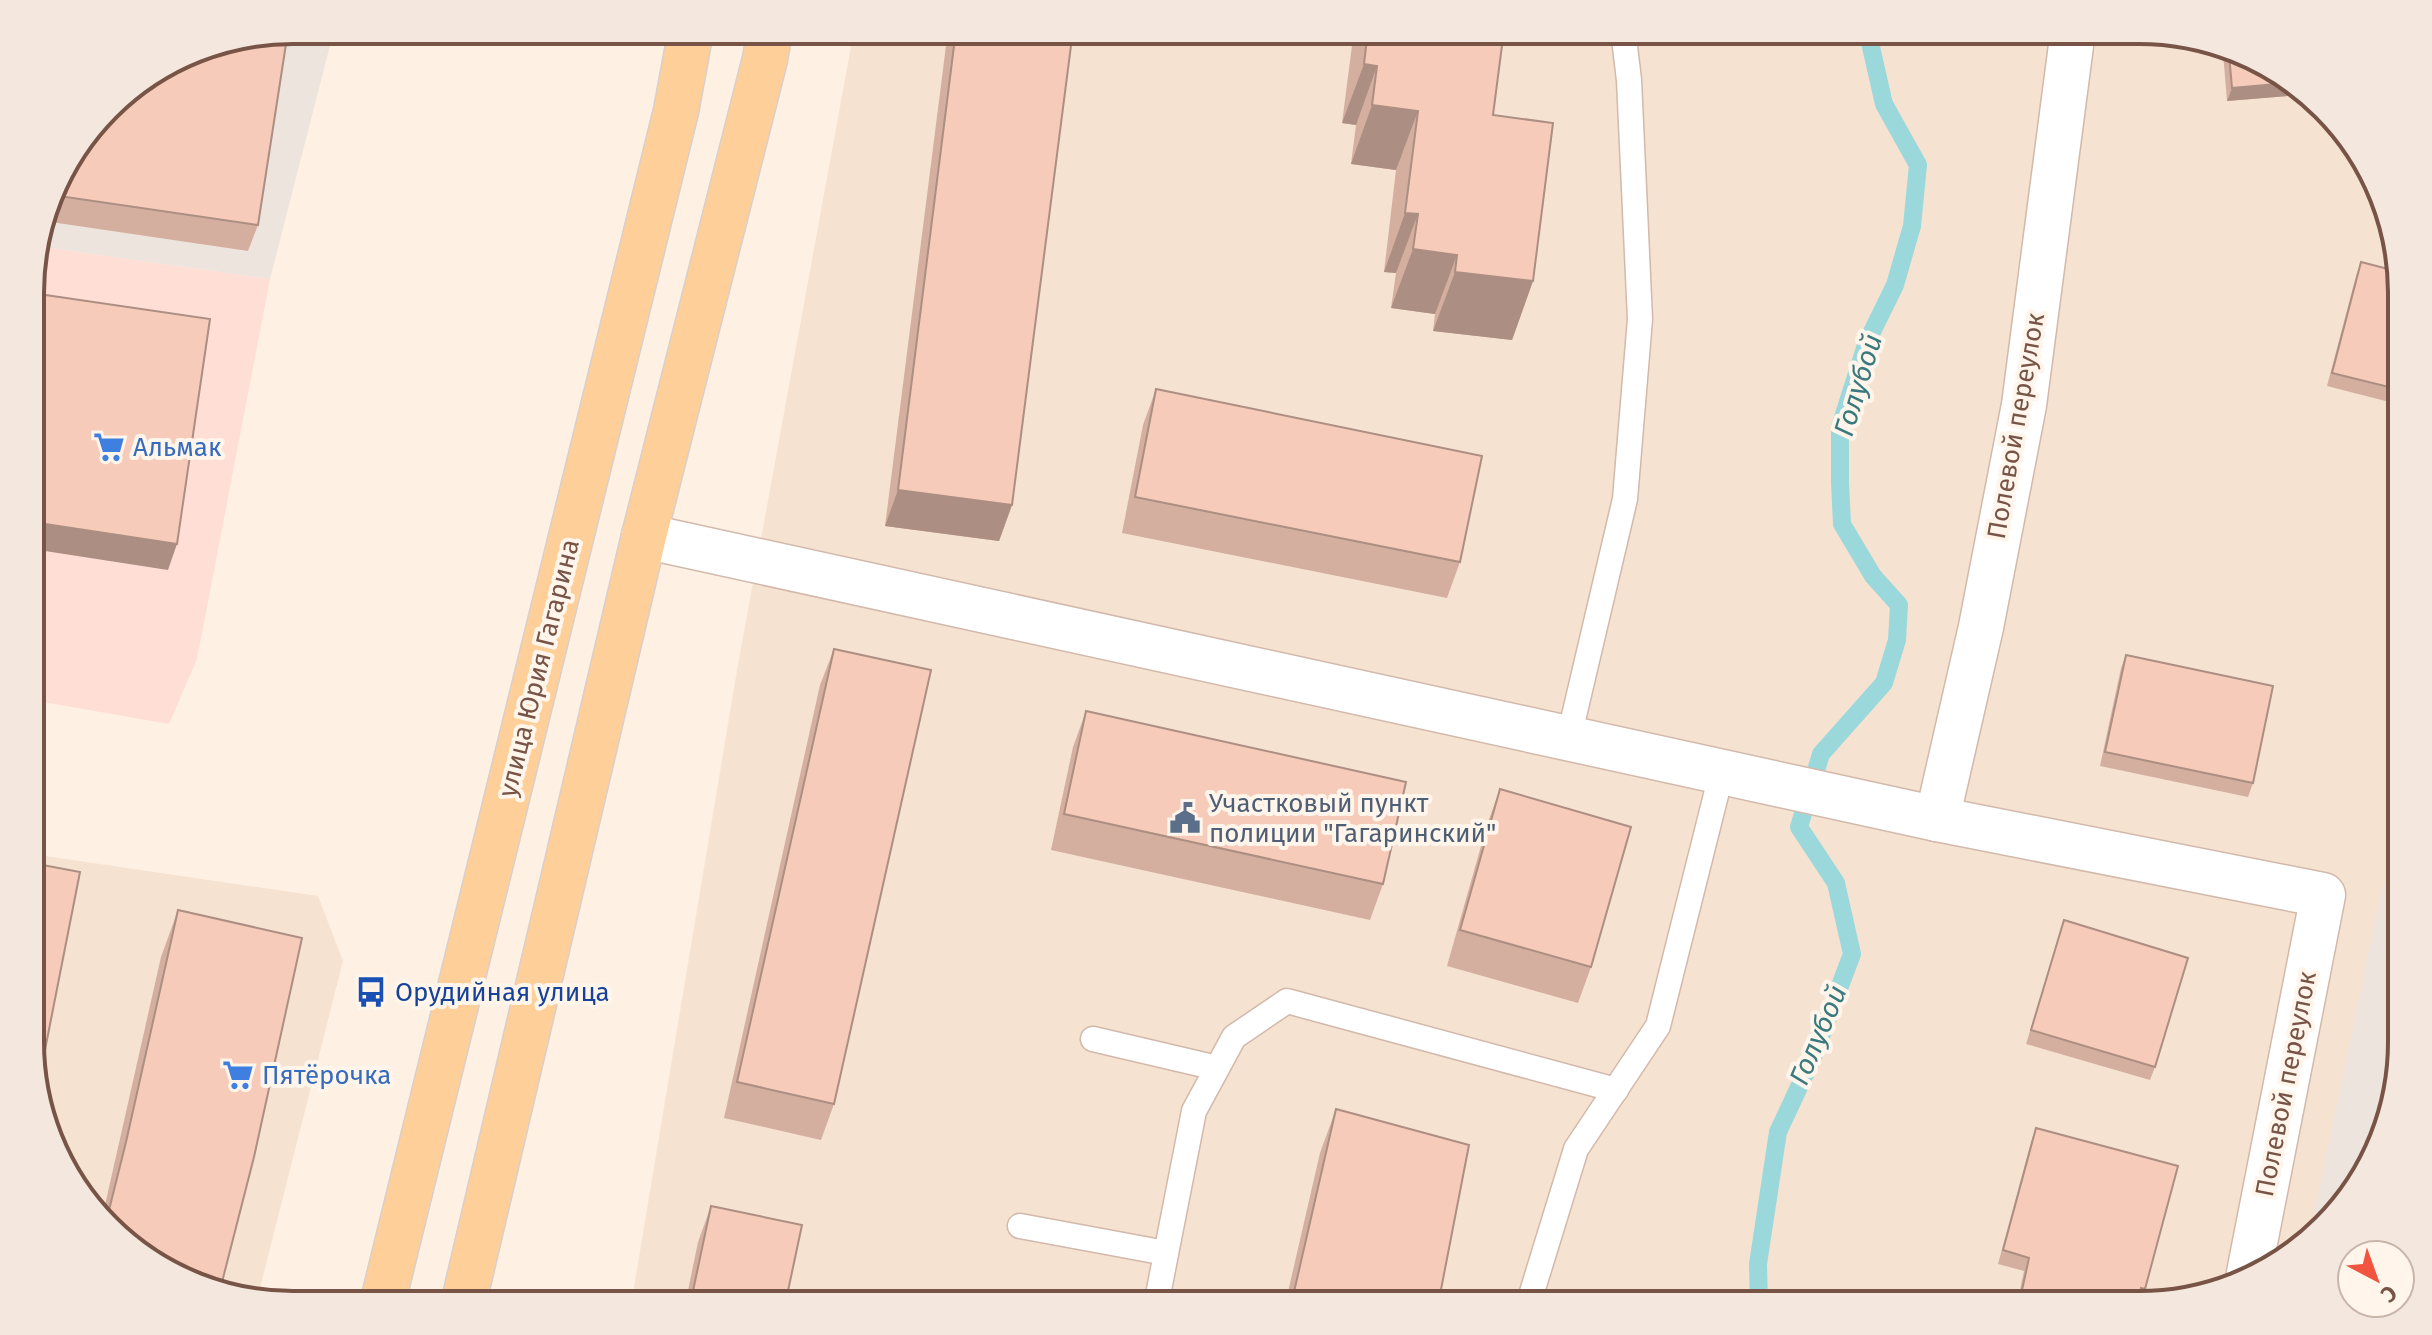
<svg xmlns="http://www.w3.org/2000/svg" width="2432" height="1335" font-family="'Fira Sans',sans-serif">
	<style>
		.residential { fill: #f6e2d1 }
		.commercial { fill: #ffded6 }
		.industrial { fill: #ede4de }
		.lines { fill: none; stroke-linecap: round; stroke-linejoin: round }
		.stream { stroke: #9bd8dc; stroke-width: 18 }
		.lane-casing { stroke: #d2b9ab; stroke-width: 27 }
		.street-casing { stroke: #d2b9ab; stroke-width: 47 }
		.primary-casing { stroke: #d9cfcb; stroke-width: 47 }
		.lane { stroke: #fff; stroke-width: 24 }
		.street { stroke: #fff; stroke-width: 44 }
		.primary { stroke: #ffcf99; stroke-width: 44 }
		.wall { fill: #d4af9f }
		.shaded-wall { fill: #ac8e82 }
		.building { fill: #f6cbb9; stroke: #ac8e82; stroke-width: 2 }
		.labels { text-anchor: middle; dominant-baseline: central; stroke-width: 8; stroke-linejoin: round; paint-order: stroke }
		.street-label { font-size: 26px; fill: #785447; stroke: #fff5eb }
		.shop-label { font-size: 26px; fill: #366cbe; stroke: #fff5eb; text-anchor: start }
		.service-label { font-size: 26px; fill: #4e5e75; stroke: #fff5eb; text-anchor: start }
		.transit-label { font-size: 26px; fill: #164399; stroke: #fff5eb; text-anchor: start }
		.water-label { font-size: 28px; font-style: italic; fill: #3a7a7f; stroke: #fff5eb }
		.rim { fill: none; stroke: #785447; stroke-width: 4 }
	</style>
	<rect width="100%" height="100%" fill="#fef1e3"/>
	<g class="residential">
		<path d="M854,30H2139L2270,65L2358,147L2401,276V1058L2367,1173L2285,1261L2155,1304L631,1305L737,670Z"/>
		<path d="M32,854L318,896L343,961L258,1296L162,1270L74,1188L32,1076Z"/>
	</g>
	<path class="commercial" d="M36,246L270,279L197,659L169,724L32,700V259Z"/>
	<g class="industrial">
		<path d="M293,30H334L270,279L36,246L57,176L193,50Z"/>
		<path d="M2401,836V1058L2367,1173L2310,1234L2381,893Z"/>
	</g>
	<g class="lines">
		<path class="stream" d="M1759,1305L1758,1264L1778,1132L1814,1055L1852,954L1836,883L1799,827L1821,754L1884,683L1897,640L1899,605L1873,576L1842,524L1840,483V427L1867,342L1895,285L1912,226L1918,165L1884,104L1871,47L1874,30"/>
		<defs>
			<g id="lane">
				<path d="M1569,737L1625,499L1640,319L1629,80L1623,30"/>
				<path d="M1093,1039L1217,1068"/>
				<path d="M1020,1226L1166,1253"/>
				<path d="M1156,1305L1194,1111L1234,1037L1287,1001L1616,1090"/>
				<path d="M1528,1305L1576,1149L1658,1026L1722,771"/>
			</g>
			<g id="street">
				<path d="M644,536L1937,819L2323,895L2249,1273"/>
				<path d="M1937,819L1981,627L2024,405L2073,30"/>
			</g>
			<g id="primary">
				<path d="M382,1305L676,111L691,30"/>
				<path d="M463,1305L644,536L765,59L770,30"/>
			</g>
		</defs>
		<use href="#lane" class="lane-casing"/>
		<use href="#street" class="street-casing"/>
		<use href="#primary" class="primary-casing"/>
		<use href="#lane" class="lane"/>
		<use href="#street" class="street"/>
		<use href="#primary" class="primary"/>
	</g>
	<g class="wall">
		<path d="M948,30H1073L1012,505L999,541L885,526Z"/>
		<path d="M1354,30H1504L1493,115L1533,281L1512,340L1433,331L1435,314L1391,308L1396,273L1384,272L1396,170L1351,164L1356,125L1342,123Z"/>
		<path d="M2223,53L2270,65L2299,95L2227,101Z"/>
		<path d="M57,176L258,225L248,251L44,221Z"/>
		<path d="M2361,262L2401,276V405L2327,386L2356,276Z"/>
		<path d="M1156,389L1460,562L1447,598L1122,533L1143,425Z"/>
		<path d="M834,649V1104L821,1140L724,1118L820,685Z"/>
		<path d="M2126,655L2253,783L2248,797L2100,766L2121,668Z"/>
		<path d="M1086,711L1383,884L1370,920L1051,850L1073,747Z"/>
		<path d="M1500,789L1591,967L1578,1003L1447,966L1487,825Z"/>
		<path d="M32,863L44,1055L34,1081L32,1076Z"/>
		<path d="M178,910L162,1270L103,1214L161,957Z"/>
		<path d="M2064,920L2155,1067L2150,1080L2026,1044Z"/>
		<path d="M1336,1109L1438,1305H1285L1320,1153Z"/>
		<path d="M2036,1128L2145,1289L2140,1302H2138V1304H2017L2024,1271L1998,1264L2031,1142Z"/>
		<path d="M711,1206L785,1305H685L698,1242Z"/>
	</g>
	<g class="shaded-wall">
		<path d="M1364,64L1377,66L1356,125L1342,123Z"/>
		<path d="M2289,83L2300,93L2299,95L2227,101L2232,88Z"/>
		<path d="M1372,105L1418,111L1396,170L1351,164Z"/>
		<path d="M1405,213L1418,214L1396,273L1384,272Z"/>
		<path d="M1413,249L1457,255L1435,314L1391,308Z"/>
		<path d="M1455,272L1533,281L1512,340L1433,331Z"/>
		<path d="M898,490L1012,505L999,541L885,526Z"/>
		<path d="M32,522L177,544L168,570L32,549Z"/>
	</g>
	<g class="building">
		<path d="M956,30H1073L1012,505L898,490Z"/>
		<path d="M1368,30H1504L1493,115L1553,123L1533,281L1455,272L1457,255L1413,249L1418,214L1405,213L1418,111L1372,105L1377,66L1364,64Z"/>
		<path d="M288,31L258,225L52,195L57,176L119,96L193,50Z"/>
		<path d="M2229,54L2270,65L2289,83L2232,88Z"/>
		<path d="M2361,262L2400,272L2401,276V390L2332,373Z"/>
		<path d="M32,293L210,319L177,544L32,522Z"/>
		<path d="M1156,389L1482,456L1460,562L1135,497Z"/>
		<path d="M834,649L931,670L834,1104L737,1082Z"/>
		<path d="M2126,655L2273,686L2253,783L2105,752Z"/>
		<path d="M1086,711L1406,782L1383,884L1064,814Z"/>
		<path d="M1500,789L1631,827L1591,967L1460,930Z"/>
		<path d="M32,863L80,872L44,1055L32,1053Z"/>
		<path d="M178,910L302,938L254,1157L221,1286L162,1270L107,1218L126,1142Z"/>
		<path d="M2064,920L2188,958L2155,1067L2031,1030Z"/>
		<path d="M1336,1109L1469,1145L1438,1305H1291Z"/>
		<path d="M2036,1128L2178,1166L2145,1289L2141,1288L2138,1304H2019L2029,1258L2003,1250Z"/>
		<path d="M711,1206L802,1225L785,1305H690Z"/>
	</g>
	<defs>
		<symbol id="supermarket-bare" viewBox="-9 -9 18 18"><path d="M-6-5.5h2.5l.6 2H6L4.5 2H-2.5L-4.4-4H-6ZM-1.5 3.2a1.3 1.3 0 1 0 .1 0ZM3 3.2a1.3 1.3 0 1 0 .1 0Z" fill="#3f7fe0" stroke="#fff5eb" stroke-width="2.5" paint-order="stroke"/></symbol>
		<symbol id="civic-bare" viewBox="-9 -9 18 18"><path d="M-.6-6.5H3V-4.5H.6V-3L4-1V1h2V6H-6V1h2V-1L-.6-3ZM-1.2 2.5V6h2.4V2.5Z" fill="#5c6f8a" stroke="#fff5eb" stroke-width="2.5" paint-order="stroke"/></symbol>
		<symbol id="bus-bare" viewBox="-9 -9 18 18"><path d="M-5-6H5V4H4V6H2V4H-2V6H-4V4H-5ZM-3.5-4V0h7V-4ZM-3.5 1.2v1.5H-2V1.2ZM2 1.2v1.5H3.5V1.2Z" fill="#1a4fb4" stroke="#fff5eb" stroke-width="2.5" paint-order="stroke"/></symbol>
	</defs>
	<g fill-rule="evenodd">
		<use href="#supermarket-bare" x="87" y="425" width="44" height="44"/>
		<use href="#civic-bare" x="1163" y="796" width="44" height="44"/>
		<use href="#bus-bare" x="349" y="970" width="44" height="44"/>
		<use href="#supermarket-bare" x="216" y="1053" width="44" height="44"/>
	</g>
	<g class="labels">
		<g class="street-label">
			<text transform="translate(2016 426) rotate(-80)">Полевой переулок</text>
			<text transform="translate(539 668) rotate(-76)">улица Юрия Гагарина</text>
			<text transform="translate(2286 1084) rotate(-79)">Полевой переулок</text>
		</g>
		<g class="shop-label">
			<text x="133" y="447">Альмак</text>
			<text x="262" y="1075">Пятёрочка</text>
		</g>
		<g class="service-label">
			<text x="1209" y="803">Участковый пункт<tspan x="1209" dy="30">полиции "Гагаринский"</tspan></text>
		</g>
		<g class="transit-label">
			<text x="395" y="992">Орудийная улица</text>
		</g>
		<g class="water-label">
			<text transform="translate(1858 385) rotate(-73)">Голубой</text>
			<text transform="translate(1818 1035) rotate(-67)">Голубой</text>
		</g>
	</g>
	<path d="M0 0H2432V1335H0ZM293 44H2139A249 249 0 0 1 2388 293V1042A249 249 0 0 1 2139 1291H293A249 249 0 0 1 44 1042V293A249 249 0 0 1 293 44Z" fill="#f4e8de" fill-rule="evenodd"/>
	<path class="rim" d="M293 44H2139A249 249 0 0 1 2388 293V1042A249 249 0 0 1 2139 1291H293A249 249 0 0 1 44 1042V293A249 249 0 0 1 293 44Z"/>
	<g transform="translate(2376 1279) rotate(139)"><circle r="38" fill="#fff5eb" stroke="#c9b5a9" stroke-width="2"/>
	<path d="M0-6L14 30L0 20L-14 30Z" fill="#f1553f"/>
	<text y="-12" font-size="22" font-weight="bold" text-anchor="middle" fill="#785447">С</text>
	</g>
</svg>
